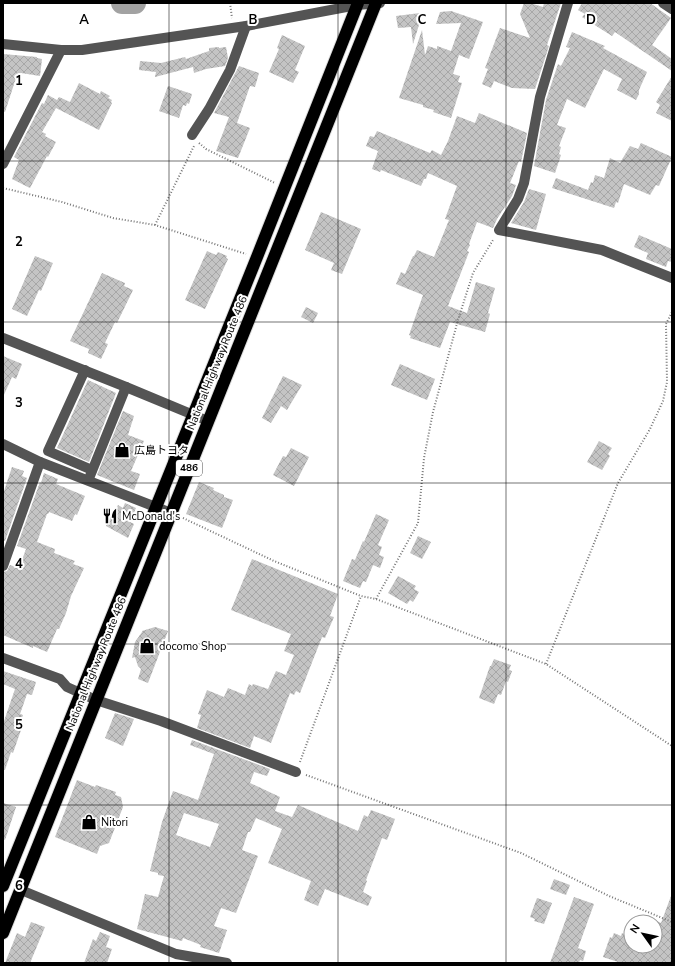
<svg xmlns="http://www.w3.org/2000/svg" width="675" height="966" font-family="'Nunito Sans','Noto Sans JP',sans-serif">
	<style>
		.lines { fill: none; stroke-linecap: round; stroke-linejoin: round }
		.river { stroke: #a2a2a2; stroke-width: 22 }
		.building { fill: url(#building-cross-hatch); fill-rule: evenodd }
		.highway-casing { stroke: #dbdbdb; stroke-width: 14 }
		.path { stroke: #767676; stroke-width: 2; stroke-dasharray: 1 2; stroke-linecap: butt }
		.minor { stroke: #545454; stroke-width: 10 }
		.highway { stroke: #000; stroke-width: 12 }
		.grid { fill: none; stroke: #000; stroke-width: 1; stroke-opacity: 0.55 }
		.labels { text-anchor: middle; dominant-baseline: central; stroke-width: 4; stroke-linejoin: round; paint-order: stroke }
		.shield { fill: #fff; stroke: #4c4c4c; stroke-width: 1 }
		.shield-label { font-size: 10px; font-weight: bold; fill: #000 }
		.street-label { font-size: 11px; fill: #000; stroke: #fff }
		.poi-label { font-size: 11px; fill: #000; stroke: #fff; text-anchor: start }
		.grid-label { font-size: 13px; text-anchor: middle; font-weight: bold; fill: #000; stroke: #fff; stroke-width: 4; stroke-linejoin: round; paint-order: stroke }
	</style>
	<defs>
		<pattern id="building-cross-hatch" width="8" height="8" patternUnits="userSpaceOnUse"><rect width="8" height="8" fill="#c4c4c4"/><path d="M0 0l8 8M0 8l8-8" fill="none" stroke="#a7a7a7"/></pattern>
	</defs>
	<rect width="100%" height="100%" fill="#fff"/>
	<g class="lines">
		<path class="river" d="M122,3H135"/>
	</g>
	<g class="building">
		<path d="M524,3H530L543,7L544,3H561L547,45L549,46L535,89L512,88L494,81L491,88L482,84L488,69L485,68L500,28L530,38L520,14Z"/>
		<path d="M582,3H650L671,18L652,45L672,59V71L615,32L612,36L582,17L585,14L578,10Z"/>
		<path d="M451,11L483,22L469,59L459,55L453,74L460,76L458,82L462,83L451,118L433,112L434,110L423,107V105L399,98L422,30L425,55L428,46L437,49V46L451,51L461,23L436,24L440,12Z"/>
		<path d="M420,13L421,25H419L413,44L411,27L398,28L396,16Z"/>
		<path d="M572,32L605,46L603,48L647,72L639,90V94L636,100L617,90L622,79L604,69L585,108L567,99L557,125L566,128L559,146L561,147L559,154L561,155L555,173L534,166L546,100L558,64L561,66L570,48L566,47Z"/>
		<path d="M282,35L305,46L295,70L299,72L293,83L269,72L279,49L277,48Z"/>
		<path d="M219,47V48L226,47L228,58L225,66L206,69L194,73L193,67L155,77L156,72L139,70L140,61L161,63L185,57L186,59L209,51V48Z"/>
		<path d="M3,54L37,57V58L42,59L40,76L21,73L19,79L16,78L5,112L3,111Z"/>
		<path d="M239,66L259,73L255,87L250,86L237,123L250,128L238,158L216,151L229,117L214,113Z"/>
		<path d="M672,76V121L656,113L660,105L656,102Z"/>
		<path d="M79,83L100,94L101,91L110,96L108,98L112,100L111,102L112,103L99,130L56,108L42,132L46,134L45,136L56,142L48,157L47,156L30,188L12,179L19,160L14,157L42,103L44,104L48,95L57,100L59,97L70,102Z"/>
		<path d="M168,86L192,94L189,104L187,103L186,106L183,105L179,118L159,111Z"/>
		<path d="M479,113L527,133L521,162L519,161L510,183L516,185L512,196L497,219L493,228L477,222L469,244L470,245L467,251L469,252L448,306L467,313L476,282L495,288L488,313L490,314L485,332L450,322L440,348L410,338L411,336L409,335L423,295L396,284L401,272L405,274L413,256H414L417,250L434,257L449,220L445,219L457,186L428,173L426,179H424L421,186L381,170L380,172L372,169L378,151L366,146L370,136L374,137L377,131L430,153L432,150L441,155L448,141L457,116L475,123Z"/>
		<path d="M641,143L672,157L659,186L656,185L650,195L624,184L618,203L616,202L614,208L552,188L556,178L588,190L591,182L593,183L595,175L604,178L610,158L620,163L630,146L638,149Z"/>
		<path d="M529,189L546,194L536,230L511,223L524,202Z"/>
		<path d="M321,212L361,229L342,274L331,270L334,263L305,250Z"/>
		<path d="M639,235L672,249V262L668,261L666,267L646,259L648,253L634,247Z"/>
		<path d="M207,251L216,255L218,252L227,256L226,258L228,259L205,309L185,300Z"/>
		<path d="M35,256L53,263L41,291L39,290L27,316L12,309Z"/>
		<path d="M102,273L125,283L124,286L133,290L117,323L115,322L105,343L108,344L101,359L88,353L89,349L70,341Z"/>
		<path d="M306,307L318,313L313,323L301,317Z"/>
		<path d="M3,356L22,364L16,379L12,377L3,397Z"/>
		<path d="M400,364L435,379L427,400L391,385Z"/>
		<path d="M283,376L302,385L287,410L281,406L271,423L262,418Z"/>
		<path d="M88,380L116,393L89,462L57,448Z"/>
		<path d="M123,411L134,416L128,435L144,441L131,471L140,474L134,490L97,475Z"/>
		<path d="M599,441L612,448L608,454L610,456L602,470L587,462Z"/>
		<path d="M291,448L309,457L294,486L273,475L283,456L286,457Z"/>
		<path d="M12,467L24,471L22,476L27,478L5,541L3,540V494Z"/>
		<path d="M44,473L58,479L56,484L85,496L77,515L75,514L72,521L49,512L48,514H47L37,542L55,549L54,553L75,561L73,564L84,568L71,596L66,613L59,629H57L47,652L33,646V648L3,635V572L7,571L10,565L19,568L26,549L17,546L40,482L41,483Z"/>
		<path d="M199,482L214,488L213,490L224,495V497L233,500L222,528L186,514Z"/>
		<path d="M125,503L136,508L130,522L134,524L128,538L106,526L115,508H116L118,505L123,508Z"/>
		<path d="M376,514L389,520L378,545L382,547L379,555L384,557L380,568L373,565L366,582L363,581L360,588L343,581L352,559L355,560L363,541L364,542Z"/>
		<path d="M418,536L431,542L422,559L410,553Z"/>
		<path d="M252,559L338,594L330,616L334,617L325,638L322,637L300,693L296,691L294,695L290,693L271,743L254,736L250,748L197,728L201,715L198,714L207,690L224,697L228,688L245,695L249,684L252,686L253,684L268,689L276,671L286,675L294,655L284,651L291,634L231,610Z"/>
		<path d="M398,576L416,586L414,589L419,592L413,602L410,600L407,604L388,593Z"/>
		<path d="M155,627L168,631L148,683L138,679L141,669L138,666L135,657L132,658L135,642L142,632V631Z"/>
		<path d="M494,659L511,665L509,670L512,671L508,682L506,681L501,695L498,694L494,704L479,698L490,666H491Z"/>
		<path d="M3,671L36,682L32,695L27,694L20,714L23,715L18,729L21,730L13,753L11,752L5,770H3V724L15,689L3,684Z"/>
		<path d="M115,713L134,719L123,746L105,738Z"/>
		<path d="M192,740L270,769L267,776L254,772L250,783L280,797L275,811L292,817L298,805L358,831L364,815L368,817L371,810L395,819L387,840L382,838L366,880L367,881L363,892L372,897L368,906L325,889L318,906L304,900L311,881L268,863L282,829L256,818L250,832H248L242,850L258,856L236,913L221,908L214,926L227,930L219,953L200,947L201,945L183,938L182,941L137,929L145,894L158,897L164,876L158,875V873L150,871L162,822L173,791L198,800L214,754L190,745ZM184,813L219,824L210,847L176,835Z"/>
		<path d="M77,780L95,787L96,785L116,792L115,795L121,797L123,807L109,843L100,846L97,854L55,837Z"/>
		<path d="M3,803L16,807L5,840L3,839Z"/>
		<path d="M554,879L570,885L566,895L550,889Z"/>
		<path d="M671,896L672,963H621L603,957L610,937L612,938L614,933L621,936L622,933L631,937V946H655V920L661,923Z"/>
		<path d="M574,897L594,904L578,948L586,951L583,961L580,960L579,963H550Z"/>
		<path d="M537,898L552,903L544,924L534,921L535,919L530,917Z"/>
		<path d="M31,922L45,927L30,963H5L17,933L25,937Z"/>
		<path d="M100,932L110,936L106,947L112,949L107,963H84L93,939L96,941Z"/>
	</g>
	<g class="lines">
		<defs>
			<g id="highway">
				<path d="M3,886L257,257L358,3"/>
				<path d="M3,933L376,3"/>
			</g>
		</defs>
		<use href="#highway" class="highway-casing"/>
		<g class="path">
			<path d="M230,3L232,18"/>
			<path d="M199,143L206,149L275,183"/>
			<path d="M3,188L62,202L113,218L155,225L246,254"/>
			<path d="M155,225L194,146"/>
			<path d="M183,518L274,561L361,596L376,599L546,664L672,746"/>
			<path d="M376,599L418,523L424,458L433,412L458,320L473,273L493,240"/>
			<path d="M546,664L618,483L650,429L663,401L667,382L666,324L672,312"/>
			<path d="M300,762L361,596"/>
			<path d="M306,775L521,853L609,896L672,922"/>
		</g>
		<g class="minor">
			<path d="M568,3L540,97L524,183L518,199L499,230L602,250L672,278"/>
			<path d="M663,3L672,9"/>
			<path d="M3,44L61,50H82L246,26L357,5L380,3"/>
			<path d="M192,135L209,109L230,70L246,26"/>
			<path d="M3,164L61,50"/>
			<path d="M3,338L126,387L208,421"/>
			<path d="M85,370L48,451L92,470"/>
			<path d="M3,444L40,462L171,513"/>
			<path d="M90,476L126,387"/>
			<path d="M3,566L40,462"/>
			<path d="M3,658L60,679L67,687L96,700L161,721L296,772"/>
			<path d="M21,890L176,954L227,963"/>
		</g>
		<use href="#highway" class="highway"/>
	</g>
	<path class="grid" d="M169,3V963M338,3V963M506,3V963M3,161H672M3,322H672M3,483H672M3,644H672M3,805H672"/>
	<defs>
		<symbol id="shop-bare" viewBox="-9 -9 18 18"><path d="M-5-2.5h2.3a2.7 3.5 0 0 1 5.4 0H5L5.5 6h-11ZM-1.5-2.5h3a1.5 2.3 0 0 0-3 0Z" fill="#000" stroke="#fff" stroke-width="2.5" paint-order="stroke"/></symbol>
		<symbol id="restaurant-bare" viewBox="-9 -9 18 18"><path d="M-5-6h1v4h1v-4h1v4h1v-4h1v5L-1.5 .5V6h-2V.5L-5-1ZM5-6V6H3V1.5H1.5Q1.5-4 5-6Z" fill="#000" stroke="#fff" stroke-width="2.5" paint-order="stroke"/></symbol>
	</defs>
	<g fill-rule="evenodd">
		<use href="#shop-bare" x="111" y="439" width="22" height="22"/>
		<use href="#restaurant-bare" x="99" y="505" width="22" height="22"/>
		<use href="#shop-bare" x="136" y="635" width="22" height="22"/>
		<use href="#shop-bare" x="78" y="811" width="22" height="22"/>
	</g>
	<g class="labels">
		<rect class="shield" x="176" y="460" width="26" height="16" rx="3"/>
		<g class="shield-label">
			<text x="189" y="468">486</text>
		</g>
		<g class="street-label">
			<text transform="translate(217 363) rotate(-68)">National Highway Route 486</text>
			<text transform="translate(96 664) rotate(-68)">National Highway Route 486</text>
		</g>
		<g class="poi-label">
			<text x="134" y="450">広島トヨタ</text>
			<text x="122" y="516">McDonald's</text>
			<text x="159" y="646">docomo Shop</text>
			<text x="101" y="822">Nitori</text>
		</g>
	</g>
	<g class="grid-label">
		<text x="84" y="24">A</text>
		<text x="253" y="24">B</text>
		<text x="422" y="24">C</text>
		<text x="591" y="24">D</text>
		<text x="19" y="85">1</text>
		<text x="19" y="246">2</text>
		<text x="19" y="407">3</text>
		<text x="19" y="568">4</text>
		<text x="19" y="729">5</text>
		<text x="19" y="890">6</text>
	</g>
	<rect width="675" height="966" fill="none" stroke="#000000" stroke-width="8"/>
	<g transform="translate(643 934) rotate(303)"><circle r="19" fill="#ffffff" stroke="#999999"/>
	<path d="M0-3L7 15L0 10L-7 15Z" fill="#000000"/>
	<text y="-6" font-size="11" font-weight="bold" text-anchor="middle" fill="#000000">N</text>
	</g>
</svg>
